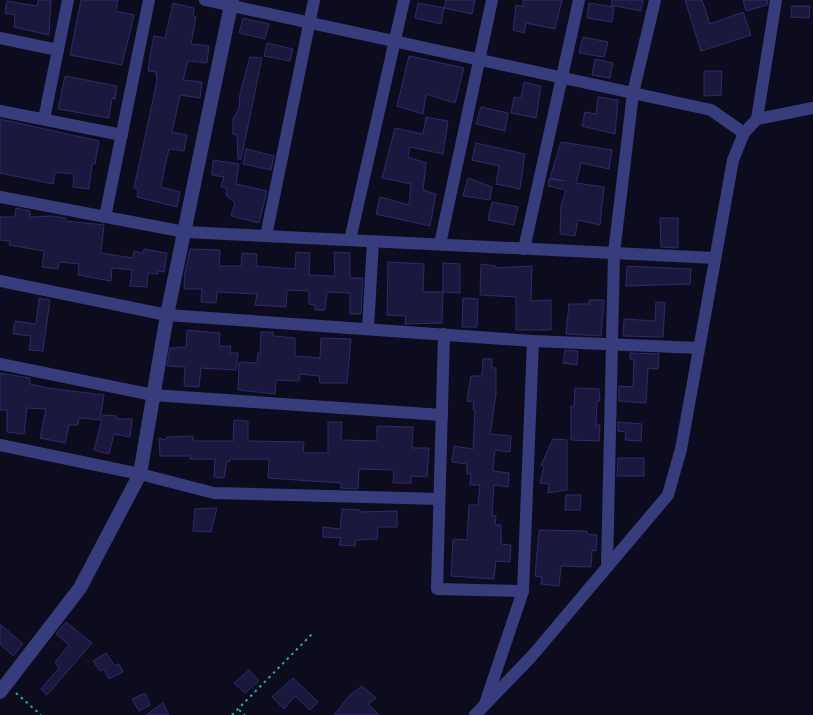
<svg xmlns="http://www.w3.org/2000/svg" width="813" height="715" font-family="Barlow,sans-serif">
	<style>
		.building { fill: #1b183e; stroke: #2f2a6a }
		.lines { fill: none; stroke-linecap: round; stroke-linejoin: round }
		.path { stroke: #2dae98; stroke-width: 2; stroke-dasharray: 2.5 4; stroke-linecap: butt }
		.minor { stroke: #373c7d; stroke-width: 12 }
		.tertiary { stroke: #373c7d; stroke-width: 14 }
	</style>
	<rect width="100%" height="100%" fill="#0d0c1e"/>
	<g class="building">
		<path d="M38,0H51L49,35L14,27L15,15L5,13L7,1L37,6Z"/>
		<path d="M81,0H118L116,11L134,15L122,65L70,55Z"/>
		<path d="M446,0H475L472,14L444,8Z"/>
		<path d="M523,0H562L555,29L526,23L524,33L513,30L516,5L523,7Z"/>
		<path d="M612,0H643L641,11L611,5Z"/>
		<path d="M685,0H702L710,24L743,12L751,35L701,51Z"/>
		<path d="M743,0H768L767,5L746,11Z"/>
		<path d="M173,3L194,8L193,16L196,17L191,44L209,46L207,63L188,61L183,80L202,82L200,98L180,95L172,132L187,135L184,151L169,149L165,166L161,187L180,192L177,207L137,197L138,189L134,188L157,81L156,72L148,71L150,56L154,36L165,38Z"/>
		<path d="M418,3L444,8L441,24L415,18Z"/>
		<path d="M589,3L614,7L612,22L587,18Z"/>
		<path d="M792,6H810L809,18L791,17Z"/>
		<path d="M243,18L269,24L265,39L239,33Z"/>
		<path d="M583,37L608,42L604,57L579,53Z"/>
		<path d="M267,43L293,49L290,61L264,56Z"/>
		<path d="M409,56L464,68L455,103L426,94L423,114L397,106Z"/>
		<path d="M250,57L262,58L241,159H238L237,135L233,134V119L239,109L240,94Z"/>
		<path d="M595,59L613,63L610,78L592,75Z"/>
		<path d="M704,71H722L721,95L704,96Z"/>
		<path d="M65,76L117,86L115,99L112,98L109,118L58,109Z"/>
		<path d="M524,82L541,86L536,118L511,113L514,97L521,98Z"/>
		<path d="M598,97L618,100L615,134L582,126L585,112L596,114Z"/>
		<path d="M481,107L508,113L505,131L476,124Z"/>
		<path d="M426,117L448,121L443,154L410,147L408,157L426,163L423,190L436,194L430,226L376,214L380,197L409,205L411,184L382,178L395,128L423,134Z"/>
		<path d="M0,119L99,141L95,164H92L89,189L73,187L74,174L55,172L53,184L0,173Z"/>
		<path d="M561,142L612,150L609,169L581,163L576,183L604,187L600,225L578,220L575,236L560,234L561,206L566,190L548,186L549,179L565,181L550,178Z"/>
		<path d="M476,143L525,154L520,189L496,184L499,166L472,160Z"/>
		<path d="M246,149L274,156L271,170L243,164Z"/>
		<path d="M213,160L239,164L236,184L267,191L259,223L231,216L235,203L226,195L227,189L221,186L224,177L212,175Z"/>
		<path d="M468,178L492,187L490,200L463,196Z"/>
		<path d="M492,202L518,207L514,225L488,220Z"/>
		<path d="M16,208L30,211V217L52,216L66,218V221L104,225L101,253L133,258L134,251L143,253L144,249L167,253L164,272L158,271V274L148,273L147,287L130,286L132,270L112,268L111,281L78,275L79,264L59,262L58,269L42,267L44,251L9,245L10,241L0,240V217H15Z"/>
		<path d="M660,218H678V248L661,247Z"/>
		<path d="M190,249L220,250L219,266H241L242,253L257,254L256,266L295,269L296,252L310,253L309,275L329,276H335L334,252L350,253V278H363L361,314H350V293L327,292L325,310H315V305L309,304V291L287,290L286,307L255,305L257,294L217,292L216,303L201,302L202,289H184L185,273Z"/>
		<path d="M388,262L424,264L423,292H443L442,323L405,324L406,316L387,315Z"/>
		<path d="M443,263L460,264V293L443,292Z"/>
		<path d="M481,264L496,266V268L532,266L531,301L551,300V330H516V297L480,295Z"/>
		<path d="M627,266L691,269L690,284L626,286Z"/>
		<path d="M39,298L50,300L43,351L29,350L31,336L13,334L15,321L36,324Z"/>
		<path d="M463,298L478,299L477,327H462Z"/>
		<path d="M589,300H604L601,336L566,334L569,304H589Z"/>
		<path d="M656,302L665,303L663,337L623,336L624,319L655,321Z"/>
		<path d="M187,330L220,333L219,346H231L230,353H238L236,370L201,368L199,387L184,386L185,367L167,366L170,348L186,347Z"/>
		<path d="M261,332H273V336L295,338V356L320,358L321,338L351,339L347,383H320L319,376L300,374L299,381L276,380L275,394L238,390L239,362L257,363L258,353L260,354Z"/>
		<path d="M565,350L578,351L577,365L563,363Z"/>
		<path d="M630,353L659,354L658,369L648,368L646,403L619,401V386L633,387L634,360L630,359Z"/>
		<path d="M483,359H492V368H496V394L490,434L511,436L510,452L495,450L493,471L509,473L508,487L494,485L492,515L496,516L495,525H501V544L511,545L510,562L496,561L494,579L451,576L453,539L467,540L469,505H478L480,485H470L471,474H467V464L452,462L454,446L473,449L475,411L473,410L474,402L467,401L471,376H482Z"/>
		<path d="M0,373L30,378V384L48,388L104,395L100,420L79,418L78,425H69L65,443L40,438L46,409L27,408L24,434L7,432V410H0Z"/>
		<path d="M575,388L599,389L600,401H597L596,425H600L599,441L571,440V406H574Z"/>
		<path d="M103,415L117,416L116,419H132L130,437L114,434L109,454L94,450Z"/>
		<path d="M234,420L248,421V441L304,442L303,453H328V422H342L341,440L377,441V426L413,427L412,448H429L427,477L411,476V483H393L394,470L359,469L358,489L341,488V483L268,478L269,459H230V462L227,461L224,478L214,477L215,459H190V456H160L159,438L166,440L167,437L193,436V441H233Z"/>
		<path d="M618,422L642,424L641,441L625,440L626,432L618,431Z"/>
		<path d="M553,439L567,440V490L548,493L549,484L540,483L544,466L541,465Z"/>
		<path d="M618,458H644V476H617Z"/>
		<path d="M566,495H581L580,510H565Z"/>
		<path d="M217,508L211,532L193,531L195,509Z"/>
		<path d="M342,509L360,510V512L397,511V527H378L377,539L356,540L355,546L339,545L341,538L323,537V527L340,529Z"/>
		<path d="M539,530L587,531V534L597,535L596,551L592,550L591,567L561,566L559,586L541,584L542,577L535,576Z"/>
		<path d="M66,622L92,643L47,695L41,689L59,668L55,662L69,645L56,634Z"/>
		<path d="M0,624L23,644L13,656L0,644Z"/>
		<path d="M106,653L115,666L119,664L123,672L109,679L104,669L100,671L93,661Z"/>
		<path d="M249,670L259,681L245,693L234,683Z"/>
		<path d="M293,678L318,702L310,710L295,696L284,709L272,697Z"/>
		<path d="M362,686L376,698L368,704L379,715H334L350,695Z"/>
		<path d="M145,693L150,705L139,711L132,699Z"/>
		<path d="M163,703L169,715H146Z"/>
	</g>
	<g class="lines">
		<g class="path">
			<path d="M16,693L41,715"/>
			<path d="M239,710L245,715"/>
			<path d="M232,715L314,632"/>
		</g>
		<g class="minor">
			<path d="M205,0L711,110L744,133"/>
			<path d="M0,38L58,50"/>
			<path d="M0,111L122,135"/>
			<path d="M44,119L68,0"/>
			<path d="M757,119L776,0"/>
			<path d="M0,197L185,232L715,258"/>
			<path d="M105,217L149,0"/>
			<path d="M266,236L314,0"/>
			<path d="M350,240L404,0"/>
			<path d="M440,244L492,0"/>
			<path d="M524,249L579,0"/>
			<path d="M0,281L167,315L533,341L523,591L485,704"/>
			<path d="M368,328L373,241"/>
			<path d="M444,334L437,589L523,591"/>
			<path d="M533,341L699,348"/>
			<path d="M0,364L153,395L442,415"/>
			<path d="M0,445L140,474L214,493L439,499"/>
			<path d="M607,567L614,253L633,93L655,0"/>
			<path d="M475,715L532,656L668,495L681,449L733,160L744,133L757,119L813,108"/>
		</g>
		<path class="tertiary" d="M0,692L80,588L140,474L167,315L232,0"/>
	</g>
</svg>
